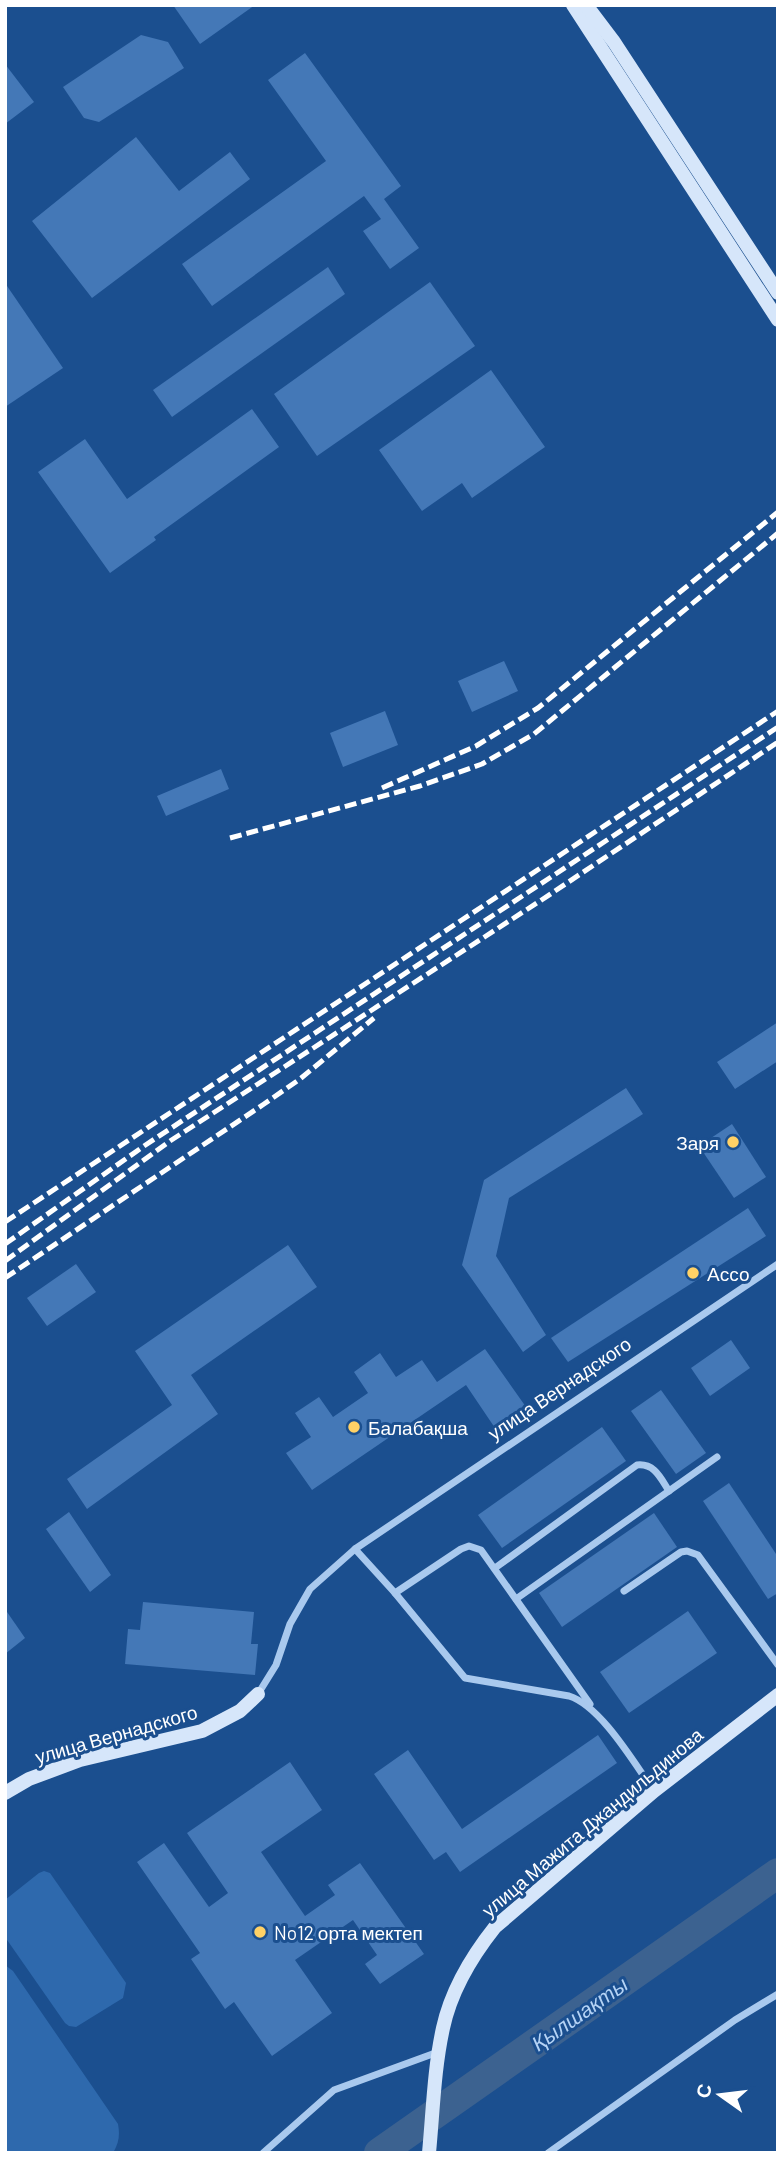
<svg xmlns="http://www.w3.org/2000/svg" width="783" height="2158" font-family="Barlow,sans-serif">
	<style>
		.green { fill: #2e69ad }
		.lines { fill: none; stroke-linecap: round; stroke-linejoin: round }
		.river { stroke: #3c6290; stroke-width: 30 }
		.building { fill: #4478b7 }
		.street { stroke: #a9c9ee; stroke-width: 7 }
		.secondary { stroke: #d6e6fa; stroke-width: 14 }
		.rail { stroke: #fff; stroke-width: 5; stroke-dasharray: 12 5; stroke-linecap: butt }
		.poi-dot { fill: #ffd166; stroke: #1b4f8f; stroke-width: 2.5 }
		.labels { text-anchor: middle; dominant-baseline: central; stroke-width: 6; stroke-linejoin: round; paint-order: stroke }
		.poi-label { font-size: 19px; fill: #fff; stroke: #1b4f8f; text-anchor: start }
		.street-label { font-size: 19px; fill: #fff; stroke: #1b4f8f }
		.water-label { font-size: 21px; font-style: italic; fill: #b5d3f5; stroke: #1b4f8f }
	</style>
	<rect width="100%" height="100%" fill="#1b4f8f"/>
	<g class="green">
		<path d="M44,1871L50,1873L126,1983L123,1998L76,2027L69,2026L65,2023L5,1937V1900L39,1873Z"/>
		<path d="M5,1965L13,1971L118,2124C120,2135 119,2143 113,2153H5Z"/>
	</g>
	<g class="lines">
		<path class="river" d="M379,2153L778,1873"/>
	</g>
	<g class="building">
		<path d="M173,5H255L200,44Z"/>
		<path d="M141,35L168,42L184,68L99,122L84,118L63,87Z"/>
		<path d="M305,53L401,186L384,199L419,248L390,269L363,231L381,219L364,196L212,306L182,264L326,161L268,80Z"/>
		<path d="M5,64L34,102L5,124Z"/>
		<path d="M136,137L179,191L230,152L250,179L92,298L32,221Z"/>
		<path d="M328,267L345,294L172,417L153,390Z"/>
		<path d="M430,282L475,346L317,456L274,394Z"/>
		<path d="M5,283L63,368L5,407Z"/>
		<path d="M491,370L545,447L472,498L462,483L422,511L379,450Z"/>
		<path d="M252,409L279,447L154,537L156,540L110,573L38,472L85,439L127,499Z"/>
		<path d="M504,661L518,691L472,712L458,681Z"/>
		<path d="M385,711L398,745L343,767L330,733Z"/>
		<path d="M221,769L229,789L166,816L157,796Z"/>
		<path d="M778,1022V1061L735,1089L717,1062Z"/>
		<path d="M626,1088L643,1114L509,1198L496,1256L546,1335L523,1352L462,1265L484,1180Z"/>
		<path d="M732,1124L766,1177L734,1198L699,1146Z"/>
		<path d="M748,1208L766,1236L568,1362L551,1338Z"/>
		<path d="M288,1245L317,1287L191,1375L218,1414L87,1509L67,1479L172,1405L135,1351Z"/>
		<path d="M76,1264L96,1292L47,1326L27,1298Z"/>
		<path d="M731,1340L750,1368L710,1396L691,1368Z"/>
		<path d="M485,1349L526,1407L495,1428L466,1385L312,1490L286,1453L311,1437L295,1413L319,1397L333,1417L368,1393L354,1372L380,1353L396,1377L422,1360L437,1382Z"/>
		<path d="M661,1390L706,1453L676,1474L631,1411Z"/>
		<path d="M602,1427L626,1461L502,1548L478,1515Z"/>
		<path d="M729,1483L778,1557V1593L768,1599L703,1501Z"/>
		<path d="M69,1512L111,1575L90,1592L46,1529Z"/>
		<path d="M654,1513L677,1547L562,1627L539,1593Z"/>
		<path d="M143,1602L254,1612L251,1644H258L255,1675L125,1664L128,1629L140,1630Z"/>
		<path d="M5,1609L25,1638L5,1654Z"/>
		<path d="M688,1611L717,1653L629,1713L600,1672Z"/>
		<path d="M598,1735L617,1763L460,1872L446,1852L434,1860L374,1774L408,1750L462,1829Z"/>
		<path d="M290,1762L322,1810L261,1852L305,1916L335,1895L328,1885L360,1863L424,1954L380,1984L365,1964L377,1955L353,1920L295,1960L332,2013L272,2056L234,2002L225,2009L191,1959L200,1953L137,1862L164,1843L209,1907L228,1893L187,1833Z"/>
	</g>
	<g class="lines">
		<g class="street">
			<path d="M355,1549L395,1593L465,1678L569,1696C601,1706 634,1763 654,1791"/>
			<path d="M495,1568L637,1465C655,1463 661,1479 669,1491"/>
			<path d="M624,1591L681,1552L687,1551L698,1555L778,1665"/>
			<path d="M395,1593L461,1549L469,1546L481,1550L590,1704"/>
			<path d="M516,1599L717,1457"/>
			<path d="M258,1694L276,1665L290,1624L310,1589L355,1549L778,1264"/>
			<path d="M263,2153L334,2090L438,2052"/>
			<path d="M548,2153L735,2020L778,1994"/>
		</g>
		<g class="secondary">
			<path d="M573,5L778,320"/>
			<path d="M586,5L614,42L778,293"/>
			<path d="M5,1793L29,1779L80,1760L202,1731L240,1711L258,1694"/>
			<path d="M429,2153C433,2111 434,2069 443,2028C451,1991 472,1956 495,1927L654,1791L778,1695"/>
		</g>
		<g class="rail">
			<path d="M382,788L476,746L538,708L778,512"/>
			<path d="M230,838L420,786L482,764L534,734L778,533"/>
			<path d="M5,1222L778,711"/>
			<path d="M5,1244L144,1146L778,727"/>
			<path d="M5,1261L170,1141L540,901L778,742"/>
			<path d="M5,1278L264,1104L300,1079L374,1018"/>
		</g>
	</g>
	<g class="poi-dot">
		<circle cx="733" cy="1142" r="7"/>
		<circle cx="693" cy="1273" r="7"/>
		<circle cx="354" cy="1427" r="7"/>
		<circle cx="260" cy="1932" r="7"/>
	</g>
	<g class="labels">
		<g class="poi-label">
			<text x="719" y="1142" text-anchor="end">Заря</text>
			<text x="707" y="1273">Ассо</text>
			<text x="368" y="1427">Балабақша</text>
			<text x="274" y="1932">No12 орта мектеп</text>
		</g>
		<g class="street-label">
			<text transform="translate(559 1388) rotate(-34)">улица Вернадского</text>
			<text transform="translate(116 1734) rotate(-16)">улица Вернадского</text>
			<text transform="translate(592 1822) rotate(-40)">улица Мажита Джандильдинова</text>
		</g>
		<g class="water-label">
			<text transform="translate(579 2013) rotate(-35)">Қылшақты</text>
		</g>
	</g>
	<rect width="783" height="2158" fill="none" stroke="#ffffff" stroke-width="14"/>
	<g transform="translate(720 2095) rotate(284)" stroke="#1b4f8f" stroke-width="5" paint-order="stroke">
	<path d="M0-5L12 26L0 18L-12 26Z" fill="#ffffff"/>
	<text y="-10" font-size="19" font-weight="bold" text-anchor="middle" fill="#ffffff">С</text>
	</g>
</svg>
